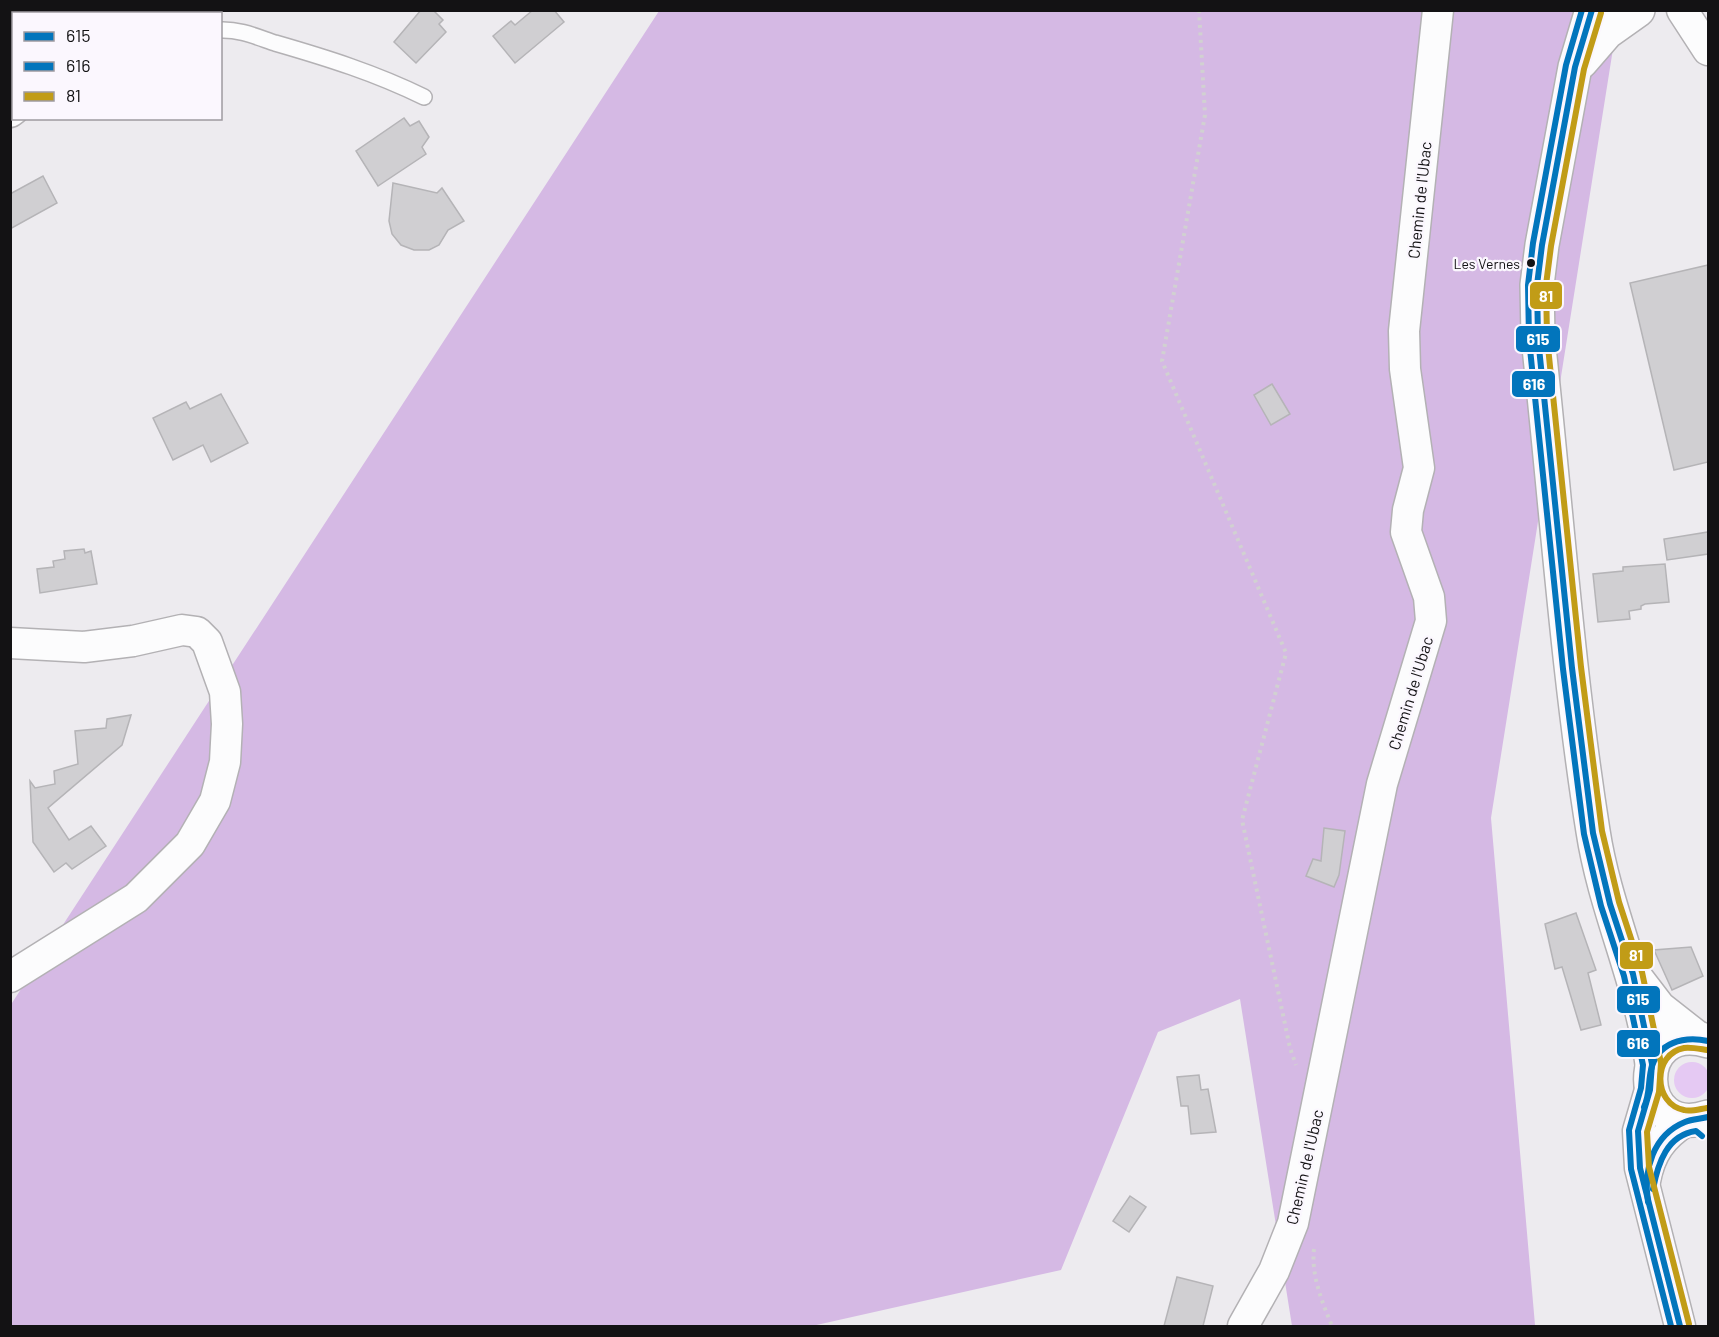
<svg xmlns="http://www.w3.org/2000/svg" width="1719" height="1337" font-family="Barlow,sans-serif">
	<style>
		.green { fill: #e5c9f3 }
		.forest { fill: #d5b9e4 }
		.building { fill: #d0cfd2; stroke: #b5b4b7; stroke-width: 1.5 }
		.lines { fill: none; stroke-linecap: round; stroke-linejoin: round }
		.service-casing { stroke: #b3b1b4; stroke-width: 18 }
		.minor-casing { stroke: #b3b1b4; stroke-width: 33 }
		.tertiary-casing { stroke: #b3b1b4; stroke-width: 36 }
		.path { stroke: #d1d1d1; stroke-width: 4; stroke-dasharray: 3 4.5; stroke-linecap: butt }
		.service { stroke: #fcfcfd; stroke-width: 15 }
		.minor { stroke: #fcfcfd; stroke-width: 30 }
		.tertiary { stroke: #fcfcfd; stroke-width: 33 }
		.bus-1-casing { stroke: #fbf7fe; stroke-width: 10 }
		.bus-2-casing { stroke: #fbf7fe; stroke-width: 10 }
		.bus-3-casing { stroke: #fbf7fe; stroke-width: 10 }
		.bus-1 { stroke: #0275bc; stroke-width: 6 }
		.bus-2 { stroke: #0275bc; stroke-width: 6 }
		.bus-3 { stroke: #c19c17; stroke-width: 6 }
		.bus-dot { fill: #131214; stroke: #fbf7fe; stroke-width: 2 }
		.labels { text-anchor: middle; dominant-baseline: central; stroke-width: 4.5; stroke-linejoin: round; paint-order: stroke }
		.bus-label { font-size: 14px; fill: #131214; stroke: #fbf7fe; text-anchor: end }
		.street-label { font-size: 16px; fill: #131214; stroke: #fbf7fe }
		.line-badge { stroke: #fbf7fe; stroke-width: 2 }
		.badge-label { font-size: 16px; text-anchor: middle; font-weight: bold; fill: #fff }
	</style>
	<rect width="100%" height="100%" fill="#edebef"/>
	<circle class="green" cx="1692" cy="1080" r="18"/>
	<path class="forest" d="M659,11H1619L1491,818L1535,1325L1292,1326L1240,999L1158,1032L1061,1270L812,1326H11L10,1006Z"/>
	<g class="building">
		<path d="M421,10H433L443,20L439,24L446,32L416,63L394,42Z"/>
		<path d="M533,10H554L564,22L515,63L493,36L511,21L515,25Z"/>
		<path d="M404,118L410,126L419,121L429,137L422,147L426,154L378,186L356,151Z"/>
		<path d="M43,176L57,203L10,229V194Z"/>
		<path d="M393,183L437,193L442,188L464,221L448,230L439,245L429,250H414L401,245L392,234L389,221Z"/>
		<path d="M1708,265V462L1674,470L1630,283Z"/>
		<path d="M1272,384L1290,414L1271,425L1254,395Z"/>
		<path d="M221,394L248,443L211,462L203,445L173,460L153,418L186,402L190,409Z"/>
		<path d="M1708,532V554L1667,560L1664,539Z"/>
		<path d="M84,549L85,553L91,551L97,584L40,593L37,569L54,567L53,561L65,559L64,551Z"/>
		<path d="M1665,564L1669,602L1645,604L1641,606V609L1629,611L1630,619L1598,622L1593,574L1623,571V567Z"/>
		<path d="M131,715L122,745L48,808L69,840L91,826L106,846L72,869L66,863L54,872L33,842L30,781L35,788L55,784L54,771L78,764L75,731L106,728L107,719Z"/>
		<path d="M1324,828L1345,831L1339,875L1334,887L1306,876L1313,859L1321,861Z"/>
		<path d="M1576,913L1596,970L1588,973L1601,1025L1581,1030L1562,967L1555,969L1545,924Z"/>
		<path d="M1691,947L1703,976L1672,990L1654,950Z"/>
		<path d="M1199,1075L1201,1090L1208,1089L1216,1132L1191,1134L1188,1106H1181L1177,1077Z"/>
		<path d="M1130,1196L1146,1207L1129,1232L1113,1221Z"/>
		<path d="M1177,1277L1213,1286L1203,1326H1164Z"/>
	</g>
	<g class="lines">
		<defs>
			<path id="service" d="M220,30C239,29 257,37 275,43C327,58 375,73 424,97"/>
			<g id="minor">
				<path d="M1682,10L1708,50"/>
				<path d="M159,14L166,10"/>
				<path d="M10,112L14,109"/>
				<path d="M10,643L84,647L133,641L182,630L197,632L207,642L225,692L227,724L225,762L215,801L190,844L136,898L10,977"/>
				<path d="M1650,1090L1638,1131L1640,1168L1680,1326"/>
				<path d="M1645,1181C1650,1153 1662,1136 1686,1121"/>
				<path d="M1243,1326L1274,1271L1293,1223L1382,784L1431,621L1429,597L1406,532L1408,510L1419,468L1405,369L1404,331L1438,10"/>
			</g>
			<g id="tertiary">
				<path d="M1592,10L1575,67L1542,245L1537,285L1538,338C1556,502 1567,668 1593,831C1605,910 1642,984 1652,1064"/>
				<path d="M1581,62L1607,32L1638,10"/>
				<path d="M1636,978L1659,1008L1696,1037"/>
				<path d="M1708,1041C1630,1018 1633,1142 1708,1117"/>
			</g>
		</defs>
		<use href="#service" class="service-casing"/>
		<use href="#minor" class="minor-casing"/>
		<use href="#tertiary" class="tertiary-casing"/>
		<g class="path">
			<path d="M1199,10L1205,115L1162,361L1286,653L1242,820L1290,1048L1296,1065"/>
			<path d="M1314,1249C1311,1275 1322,1302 1332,1326"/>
		</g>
		<use href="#service" class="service"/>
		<use href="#minor" class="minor"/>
		<use href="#tertiary" class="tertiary"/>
		<defs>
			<g id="bus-1">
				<path d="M1592,10L1575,67L1542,245L1537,285L1538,338L1572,668L1593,833L1610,904L1633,974L1652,1064L1650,1090L1638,1131L1640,1168L1680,1326"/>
				<path d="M1644,1107C1650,1094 1648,1083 1651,1070C1657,1042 1684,1036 1708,1041"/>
				<path d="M1648,1202C1643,1170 1653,1135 1685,1122C1692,1119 1700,1119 1708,1117"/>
			</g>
			<g id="bus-2">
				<path d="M1582,10L1566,65L1533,243L1528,285L1529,339L1563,669L1584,834L1601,906L1624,976L1643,1065L1641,1088L1629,1130L1631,1169L1671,1326"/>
				<path d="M1653,1189C1658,1163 1667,1135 1696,1131L1702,1136"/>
			</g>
			<g id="bus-3">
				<path d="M1601,13L1584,69L1551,246L1546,285L1547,337L1581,667L1602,831L1619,902L1642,972L1661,1063L1659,1092L1647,1132L1649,1167L1689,1324"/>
				<path d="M1707,1108C1700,1109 1690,1112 1684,1110C1653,1104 1652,1054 1684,1048C1691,1047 1700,1049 1707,1050"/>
			</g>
		</defs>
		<use href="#bus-1" class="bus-1-casing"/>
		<use href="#bus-2" class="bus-2-casing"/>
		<use href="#bus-3" class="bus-3-casing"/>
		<use href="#bus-1" class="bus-1"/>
		<use href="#bus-2" class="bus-2"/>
		<use href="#bus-3" class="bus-3"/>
	</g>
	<circle class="bus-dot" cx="1531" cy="263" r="5"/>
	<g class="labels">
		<g class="bus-label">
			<text x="1520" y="263">Les Vernes</text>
		</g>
		<g class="street-label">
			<text transform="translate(1419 200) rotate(-84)">Chemin de l'Ubac</text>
			<text transform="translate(1410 693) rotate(-73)">Chemin de l'Ubac</text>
			<text transform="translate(1304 1167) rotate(-77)">Chemin de l'Ubac</text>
		</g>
	</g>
	<g class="line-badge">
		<rect x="1529" y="281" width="34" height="29" rx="6" fill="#c19c17"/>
		<rect x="1515" y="325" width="46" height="28" rx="6" fill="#0275bc"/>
		<rect x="1511" y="370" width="45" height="28" rx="6" fill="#0275bc"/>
		<rect x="1619" y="941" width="35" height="29" rx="6" fill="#c19c17"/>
		<rect x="1616" y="985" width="45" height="29" rx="6" fill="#0275bc"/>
		<rect x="1616" y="1029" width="45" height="29" rx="6" fill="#0275bc"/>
	</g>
	<g class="badge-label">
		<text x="1546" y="302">81</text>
		<text x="1538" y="345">615</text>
		<text x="1534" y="390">616</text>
		<text x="1636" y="961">81</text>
		<text x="1638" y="1005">615</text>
		<text x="1638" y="1049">616</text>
	</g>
	<rect width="1719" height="1337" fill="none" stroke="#131214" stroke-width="24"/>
	<rect x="12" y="12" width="210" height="108" fill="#fbf7fe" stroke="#9e9ba0" stroke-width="1.5"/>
	<rect x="24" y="32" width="30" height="9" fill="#0275bc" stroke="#9e9ba0" stroke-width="1.5"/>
	<text x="66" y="42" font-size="18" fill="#131214">615</text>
	<rect x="24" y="62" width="30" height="9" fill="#0275bc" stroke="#9e9ba0" stroke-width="1.5"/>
	<text x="66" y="72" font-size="18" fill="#131214">616</text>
	<rect x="24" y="92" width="30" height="9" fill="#c19c17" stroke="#9e9ba0" stroke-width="1.5"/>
	<text x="66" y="102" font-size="18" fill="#131214">81</text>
</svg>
